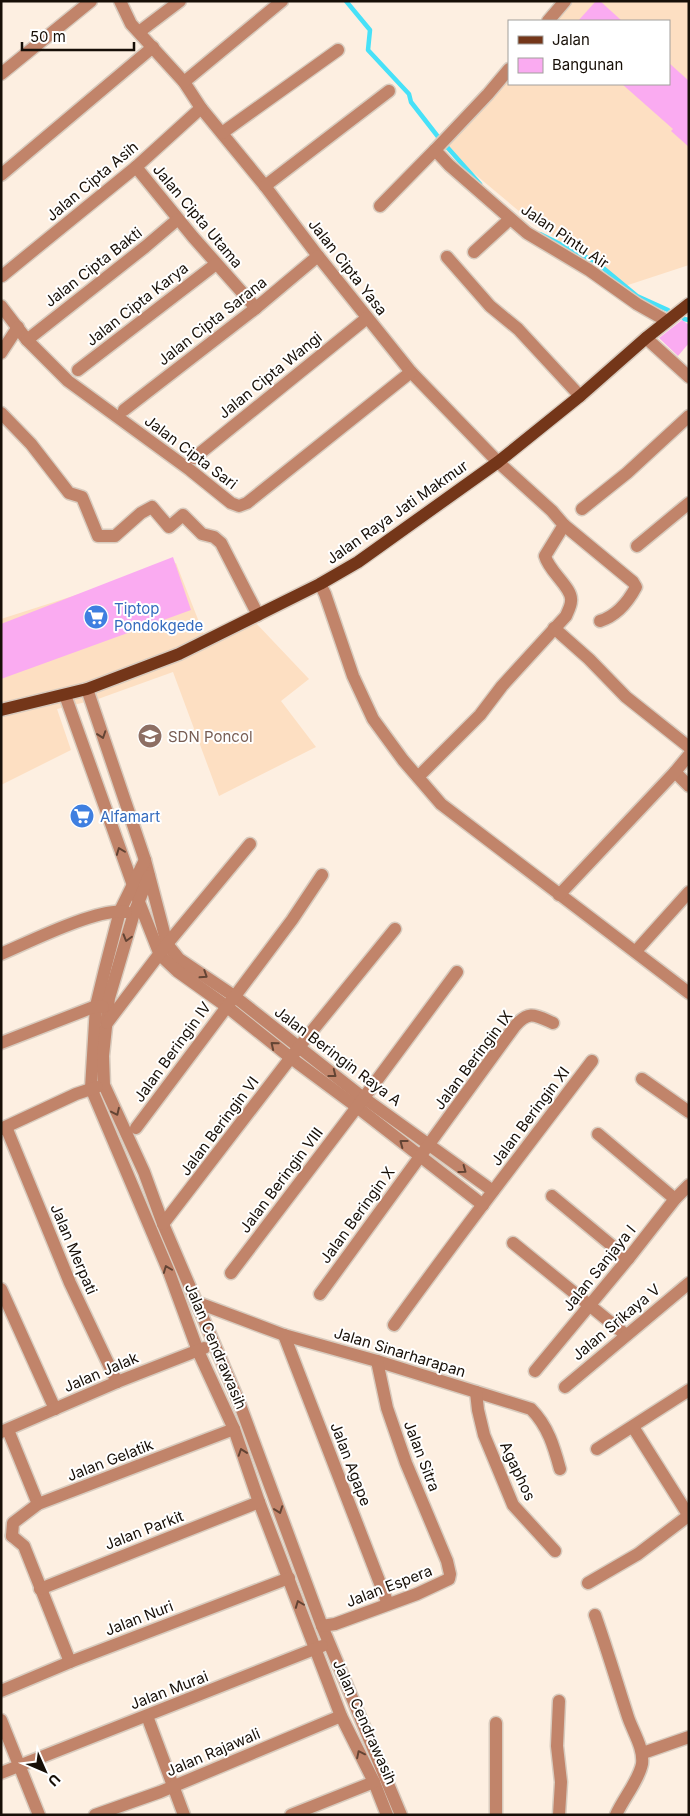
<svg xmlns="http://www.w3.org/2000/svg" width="690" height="1816" font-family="Inter,sans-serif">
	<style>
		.built { fill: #fddfc2 }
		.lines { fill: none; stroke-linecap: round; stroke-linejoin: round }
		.stream { stroke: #47e1f8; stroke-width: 4.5 }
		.building { fill: #faabf1 }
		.minor-casing { stroke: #d8cbbe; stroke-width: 15 }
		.primary-casing { stroke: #d8cbbe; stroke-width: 15 }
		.minor { stroke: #c1846a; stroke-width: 12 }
		.primary { stroke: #743619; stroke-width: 12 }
		.oneway { stroke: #634434 }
		.labels { text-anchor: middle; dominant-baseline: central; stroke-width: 4; stroke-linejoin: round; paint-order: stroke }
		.street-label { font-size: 15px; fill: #170f07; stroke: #fff }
		.shop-label { font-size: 15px; fill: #366cbe; stroke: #fff; text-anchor: start }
		.education-label { font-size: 15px; fill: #785e54; stroke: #fff; text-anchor: start }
	</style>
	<rect width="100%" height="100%" fill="#fdefe1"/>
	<g class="built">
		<path d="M571,1H689V265L625,286L532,222L440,145L509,70V84H669V21H553Z"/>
		<path d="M176,563L206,640L254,621L309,679L281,701L316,747L219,796L173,672L98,699L57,709L71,750L1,785V619Z"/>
	</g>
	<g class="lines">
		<g class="stream">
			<path d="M346,1L370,30L368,50L409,94L411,102L439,138L480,184"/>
			<path d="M540,234L596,262L637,296L668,310"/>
			<path d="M684,319L689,320"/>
		</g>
	</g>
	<g class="building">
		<path d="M596,1H600L622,21H578Z"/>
		<path d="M669,63L689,81V147L671,131L673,129L622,84H669Z"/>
		<path d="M682,320L689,325V343L678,356L659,338Z"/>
		<path d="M173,557L191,610L1,679V624Z"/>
	</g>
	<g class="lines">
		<defs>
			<g id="minor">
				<path d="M120,1L131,24L184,82L201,108L265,186L318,256L411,372L498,462L552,511L564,525L545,556C549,572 573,588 571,601C571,606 568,611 566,616L502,686L480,715L418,777"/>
				<path d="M548,21L565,1"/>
				<path d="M139,32L180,1"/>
				<path d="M509,69L488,94L435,150L449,165L527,233L589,270L637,304L667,321"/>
				<path d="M1,74L91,1"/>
				<path d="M184,82L282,1"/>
				<path d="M222,133L338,50"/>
				<path d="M136,167L193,237L256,308"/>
				<path d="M1,175L153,47"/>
				<path d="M265,186L389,91"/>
				<path d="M380,206L435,150"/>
				<path d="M474,252L510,219"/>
				<path d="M447,257L490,306L518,329L580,396"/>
				<path d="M2,276L136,167L201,108"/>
				<path d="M1,306L27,340L68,381L190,470L231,503L239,506L247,503L411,372"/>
				<path d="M646,338L689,377"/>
				<path d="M27,340L145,247L178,219"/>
				<path d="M1,353L18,327"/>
				<path d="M78,370L216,264"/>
				<path d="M124,410L256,308L318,256"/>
				<path d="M1,413L31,444L69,493L82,497L98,536H115L141,513L152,507L169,527L183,515L202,534L214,537L221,543L258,615"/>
				<path d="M194,458L367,318"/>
				<path d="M582,509L627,473L689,416"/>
				<path d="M564,525L633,582L636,587C628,602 616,616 600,621"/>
				<path d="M637,546L689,503"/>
				<path d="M320,584L325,594L353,676L373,719L403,760L441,804L689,993"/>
				<path d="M554,628L589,659L626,697L689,747"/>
				<path d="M87,689L145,860L167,944L179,959L234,996L357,1093L493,1191"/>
				<path d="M65,695L139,902L160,955L177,971L226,1006L291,1058L357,1107L483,1205"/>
				<path d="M675,772L689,786"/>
				<path d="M145,860L120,911L105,969L96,1006L91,1088L169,1272L198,1351L234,1429L259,1502L341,1716L374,1782L387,1815"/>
				<path d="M149,876L134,913L109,998L103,1056L104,1085L144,1172L163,1224L239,1402L322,1626L401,1815"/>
				<path d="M559,895L675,772L689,755"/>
				<path d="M636,951L689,892"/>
				<path d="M1,954C29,942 99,907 126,912"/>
				<path d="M107,1023L167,944L250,844"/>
				<path d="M1,1043L96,1006L103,1007"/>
				<path d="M642,1079L689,1112"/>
				<path d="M6,1127L70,1283L117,1382"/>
				<path d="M136,1128L292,920L322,875"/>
				<path d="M1,1129L76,1094L97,1087"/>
				<path d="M598,1134L675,1199"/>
				<path d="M552,1196L628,1259"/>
				<path d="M163,1224L299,1047L395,929"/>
				<path d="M513,1243L626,1335"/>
				<path d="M231,1273L357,1107L457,972"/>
				<path d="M1,1289L55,1409"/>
				<path d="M320,1294L515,1026C529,1010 535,1015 553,1023"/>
				<path d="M196,1302L284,1335L377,1361L531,1409C548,1426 554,1447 560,1469"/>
				<path d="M394,1325C458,1236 525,1149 592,1061"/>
				<path d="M284,1335L388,1604"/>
				<path d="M535,1371L628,1259L675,1199L689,1185"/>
				<path d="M565,1387L689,1283"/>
				<path d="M476,1392L478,1410L484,1435L513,1505L555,1551"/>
				<path d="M633,1427L689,1516"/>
				<path d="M8,1430L38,1504"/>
				<path d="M1,1432L117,1382L204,1348"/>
				<path d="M597,1449L689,1390"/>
				<path d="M12,1536L13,1523L38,1504L234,1429"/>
				<path d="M12,1536L24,1546L70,1662"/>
				<path d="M588,1583L638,1554L688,1516"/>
				<path d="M40,1589L259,1502"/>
				<path d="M595,1615C607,1649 617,1683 628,1717C633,1732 644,1748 642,1764C639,1780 623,1799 616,1815"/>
				<path d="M322,1626L335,1624L417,1594L449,1579L450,1574L447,1561L406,1463L387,1408L377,1361"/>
				<path d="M1,1691L70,1662L289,1578"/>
				<path d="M147,1716L184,1815"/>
				<path d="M1,1720L39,1815"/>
				<path d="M643,1753L689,1737"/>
				<path d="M1,1773L322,1646"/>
				<path d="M95,1815L160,1792L341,1716"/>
				<path d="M291,1815L374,1782"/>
				<path d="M496,1815V1723"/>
				<path d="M559,1815L561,1782L557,1746L559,1701"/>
			</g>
			<path id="primary" d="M1,710L87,689L179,654L320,584L358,562L498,462L580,396L646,338L689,304"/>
		</defs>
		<use href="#minor" class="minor-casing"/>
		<use href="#primary" class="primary-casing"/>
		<use href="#minor" class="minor"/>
		<use href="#primary" class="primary"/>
	</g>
	<defs><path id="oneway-chevron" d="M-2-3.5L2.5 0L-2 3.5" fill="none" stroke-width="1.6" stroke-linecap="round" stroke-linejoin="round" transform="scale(1.25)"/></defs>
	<g class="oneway">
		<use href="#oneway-chevron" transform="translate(102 735) rotate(71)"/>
		<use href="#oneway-chevron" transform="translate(120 851) rotate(-111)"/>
		<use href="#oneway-chevron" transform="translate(127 938) rotate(106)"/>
		<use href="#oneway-chevron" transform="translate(204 975) rotate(33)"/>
		<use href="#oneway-chevron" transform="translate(274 1045) rotate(-141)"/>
		<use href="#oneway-chevron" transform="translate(333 1074) rotate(38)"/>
		<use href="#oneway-chevron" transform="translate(116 1112) rotate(65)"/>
		<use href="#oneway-chevron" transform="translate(403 1143) rotate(-143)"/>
		<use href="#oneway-chevron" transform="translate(463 1170) rotate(36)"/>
		<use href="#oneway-chevron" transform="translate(167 1269) rotate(-111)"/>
		<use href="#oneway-chevron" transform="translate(242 1452) rotate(-109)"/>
		<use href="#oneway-chevron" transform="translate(279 1510) rotate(70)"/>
		<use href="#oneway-chevron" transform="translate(299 1604) rotate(-111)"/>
		<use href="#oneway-chevron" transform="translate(360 1754) rotate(-116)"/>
	</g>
	<defs>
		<symbol id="supermarket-disc" viewBox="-11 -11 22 22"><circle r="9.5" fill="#3f7fe0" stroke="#fff"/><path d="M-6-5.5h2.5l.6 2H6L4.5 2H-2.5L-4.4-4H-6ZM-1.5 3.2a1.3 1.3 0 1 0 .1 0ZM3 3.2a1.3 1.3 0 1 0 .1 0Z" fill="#fff"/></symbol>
		<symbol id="school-disc" viewBox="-11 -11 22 22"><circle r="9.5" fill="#8d6e63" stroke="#fff"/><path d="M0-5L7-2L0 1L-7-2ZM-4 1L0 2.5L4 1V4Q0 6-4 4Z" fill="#fff"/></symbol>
	</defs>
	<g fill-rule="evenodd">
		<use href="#supermarket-disc" x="82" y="603" width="28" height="28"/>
		<use href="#school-disc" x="136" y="722" width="28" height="28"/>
		<use href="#supermarket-disc" x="68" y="802" width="28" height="28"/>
	</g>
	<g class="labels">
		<g class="street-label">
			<text transform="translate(92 181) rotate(-40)">Jalan Cipta Asih</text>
			<text transform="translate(198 216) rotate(50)">Jalan Cipta Utama</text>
			<text transform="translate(565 236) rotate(34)">Jalan Pintu Air</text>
			<text transform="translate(93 267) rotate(-38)">Jalan Cipta Bakti</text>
			<text transform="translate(348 267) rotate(52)">Jalan Cipta Yasa</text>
			<text transform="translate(137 304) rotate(-38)">Jalan Cipta Karya</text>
			<text transform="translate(212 321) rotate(-38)">Jalan Cipta Sarana</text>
			<text transform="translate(270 375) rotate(-39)">Jalan Cipta Wangi</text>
			<text transform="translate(191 452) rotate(37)">Jalan Cipta Sari</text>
			<text transform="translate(397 512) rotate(-35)">Jalan Raya Jati Makmur</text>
			<text transform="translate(172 1052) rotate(-54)">Jalan Beringin IV</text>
			<text transform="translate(338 1056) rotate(37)">Jalan Beringin Raya A</text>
			<text transform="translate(473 1060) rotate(-53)">Jalan Beringin IX</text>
			<text transform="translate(530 1116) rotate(-53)">Jalan Beringin XI</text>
			<text transform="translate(219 1126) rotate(-53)">Jalan Beringin VI</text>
			<text transform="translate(281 1180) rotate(-53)">Jalan Beringin VIII</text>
			<text transform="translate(357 1215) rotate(-54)">Jalan Beringin X</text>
			<text transform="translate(74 1249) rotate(67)">Jalan Merpati</text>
			<text transform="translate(599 1268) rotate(-51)">Jalan Sanjaya I</text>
			<text transform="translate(616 1322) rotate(-40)">Jalan Srikaya V</text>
			<text transform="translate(216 1346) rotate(67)">Jalan Cendrawasih</text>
			<text transform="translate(400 1352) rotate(17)">Jalan Sinarharapan</text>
			<text transform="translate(101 1372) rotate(-23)">Jalan Jalak</text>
			<text transform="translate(422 1456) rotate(69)">Jalan Sitra</text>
			<text transform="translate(110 1460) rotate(-21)">Jalan Gelatik</text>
			<text transform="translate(351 1464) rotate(69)">Jalan Agape</text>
			<text transform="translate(518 1471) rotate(65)">Agaphos</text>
			<text transform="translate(144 1530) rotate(-21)">Jalan Parkit</text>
			<text transform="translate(389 1586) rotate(-21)">Jalan Espera</text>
			<text transform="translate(139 1618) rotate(-21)">Jalan Nuri</text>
			<text transform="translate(169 1690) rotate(-21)">Jalan Murai</text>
			<text transform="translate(365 1722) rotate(66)">Jalan Cendrawasih</text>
			<text transform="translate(213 1752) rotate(-23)">Jalan Rajawali</text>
		</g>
		<g class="shop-label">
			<text x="114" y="608">Tiptop<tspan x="114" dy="17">Pondokgede</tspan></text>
			<text x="100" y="816">Alfamart</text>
		</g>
		<g class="education-label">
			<text x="168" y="736">SDN Poncol</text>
		</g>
	</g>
	<rect width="690" height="1816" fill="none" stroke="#170f07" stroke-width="5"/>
	<rect x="508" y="20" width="162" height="65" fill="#ffffff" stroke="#a29f9c"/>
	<rect x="518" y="36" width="25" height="8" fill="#743619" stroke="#a29f9c"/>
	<text x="552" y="45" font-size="15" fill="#170f07">Jalan</text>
	<rect x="518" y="58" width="25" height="15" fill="#faabf1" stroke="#a29f9c"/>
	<text x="552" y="70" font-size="15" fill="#170f07">Bangunan</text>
	<g transform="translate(45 1771) rotate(135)" stroke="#ffffff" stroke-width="4" paint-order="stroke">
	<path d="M0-4L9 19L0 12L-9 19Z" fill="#170f07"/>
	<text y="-8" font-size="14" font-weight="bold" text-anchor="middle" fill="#170f07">U</text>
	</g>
	<path d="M22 42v8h112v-8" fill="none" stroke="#170f07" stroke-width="2.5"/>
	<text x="30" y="42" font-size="15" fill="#170f07" stroke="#ffffff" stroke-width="4" paint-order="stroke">50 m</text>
</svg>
